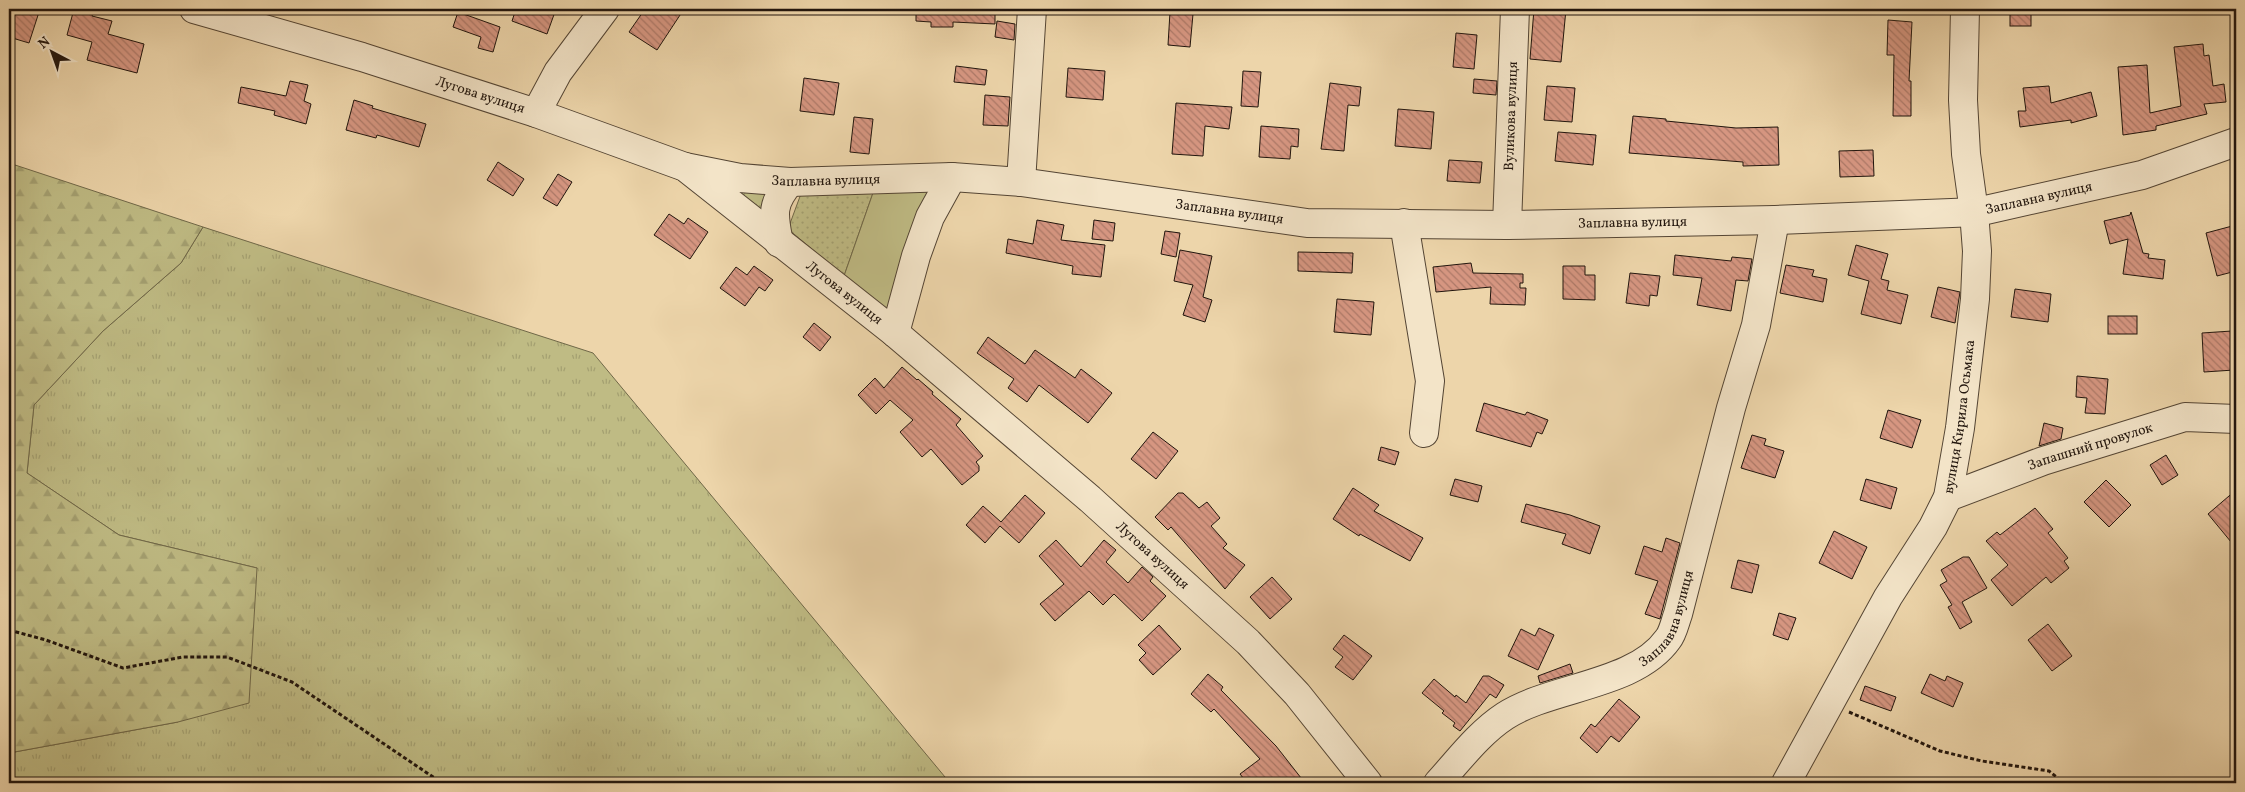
<svg xmlns="http://www.w3.org/2000/svg" width="2245" height="792" font-family="Vollkorn,serif">
	<style>
		.grass { fill: url(#grass-tufts); stroke: #706848 }
		.forest { fill: url(#forest-firs); stroke: #706848 }
		.park { fill: url(#park-dots); stroke: #706848 }
		.pitch { fill: #bfbb84; stroke: #706848 }
		.building { fill: url(#building-back-hatch); stroke: #21150d }
		.lines { fill: none; stroke-linecap: round; stroke-linejoin: round }
		.minor-casing { stroke: #544534; stroke-width: 30 }
		.path { stroke: #21150d; stroke-width: 3; stroke-dasharray: 4 2.5; stroke-linecap: butt }
		.minor { stroke: #f3e4c8; stroke-width: 28 }
		.labels { text-anchor: middle; dominant-baseline: central; stroke-width: 5; stroke-linejoin: round; paint-order: stroke }
		.street-label { font-size: 14px; fill: #21150d; stroke: #f3e4c8 }
	</style>
	<defs>
		<pattern id="grass-tufts" width="24" height="20" patternUnits="userSpaceOnUse" patternTransform="scale(1.25)"><rect width="24" height="20" fill="#bfbb84"/><path d="M3 7l-1-3M5 7V3M7 7l1-3M15 17l-1-3M17 17v-4M19 17l1-3" fill="none" stroke="#a4a071"/></pattern>
		<pattern id="forest-firs" width="22" height="20" patternUnits="userSpaceOnUse" patternTransform="scale(1.25)"><rect width="22" height="20" fill="#bfbb84"/><path d="M5 1l3.5 6h-7zM16 11l3.5 6h-7z" fill="#a4a071"/></pattern>
		<pattern id="park-dots" width="8" height="8" patternUnits="userSpaceOnUse" patternTransform="scale(1.25)"><rect width="8" height="8" fill="#bfbb84"/><path d="M2 2h.1M6 6h.1" fill="none" stroke="#a4a071" stroke-width="1.8" stroke-linecap="round"/></pattern>
		<pattern id="building-back-hatch" width="6" height="6" patternUnits="userSpaceOnUse" patternTransform="scale(1.25)"><rect width="6" height="6" fill="#d69681"/><path d="M-1 5l2 2M0 0l6 6M5-1l2 2" fill="none" stroke="#ad7968"/></pattern>
	</defs>
	<rect width="100%" height="100%" fill="#edd5aa"/>
	<filter id="stains"><feTurbulence type="fractalNoise" baseFrequency=".004" numOctaves="4"/><feColorMatrix values="0 0 0 0 .2 0 0 0 0 .09 0 0 0 0 .02 0 0 0 .5 -.17"/></filter>
	<radialGradient id="worn" r=".72"><stop offset=".6" stop-color="#630" stop-opacity="0"/><stop offset="1" stop-color="#630" stop-opacity=".3"/></radialGradient>
	<g class="grass">
		<path d="M730,186L774,191L766,215Z"/>
		<path d="M203,227L593,353L950,783H9V753L178,722L257,568L119,535L27,473L34,405L103,331L181,263Z"/>
	</g>
	<path class="forest" d="M9,163L203,227L181,263L103,331L34,405L27,473L119,535L257,568L249,703L178,722L9,753Z"/>
	<path class="park" d="M874,190L844,276L788,229L802,191Z"/>
	<path class="pitch" d="M931,189L889,314L844,276L874,190Z"/>
	<g class="building">
		<path d="M9,9H40L29,43L9,37Z"/>
		<path d="M74,9H94L92,16L112,21L108,34L144,44L137,73L87,60L92,42L67,35Z"/>
		<path d="M516,9H556L547,34L512,21Z"/>
		<path d="M645,9H684L657,50L629,32Z"/>
		<path d="M916,9H995V24L953,22V27H931V22L916,21Z"/>
		<path d="M1534,9H1566L1561,62L1530,59Z"/>
		<rect x="2010" y="9" width="21" height="17"/>
		<path d="M458,12L500,27L493,52L478,48L481,37L453,27Z"/>
		<path d="M1170,12L1193,14L1190,47L1168,45Z"/>
		<path d="M1888,20L1912,22L1909,81H1911V116H1893L1894,55H1887Z"/>
		<path d="M997,21L1015,24L1014,40L995,37Z"/>
		<path d="M1456,33L1477,35L1474,69L1453,67Z"/>
		<path d="M2203,44L2204,56L2209,55L2213,86L2224,84L2226,102L2204,104L2207,114L2156,126V130L2123,135L2118,67L2147,65L2150,113L2181,106L2174,47Z"/>
		<path d="M956,66L987,70L985,85L954,82Z"/>
		<path d="M1068,68L1105,71L1103,100L1066,97Z"/>
		<path d="M1243,71L1261,72L1258,107L1241,106Z"/>
		<path d="M804,78L839,83L834,115L800,111Z"/>
		<path d="M1474,79L1497,81L1496,95L1473,93Z"/>
		<path d="M290,81L308,85L304,101L311,104L306,124L274,115L275,111L238,103L241,87L286,96Z"/>
		<path d="M1330,83L1361,87L1359,106L1348,105L1344,151L1321,149Z"/>
		<path d="M1547,86L1575,88L1572,122L1544,120Z"/>
		<path d="M2049,86L2051,103L2091,92L2097,116L2071,123V120L2020,127L2018,111H2026L2023,88Z"/>
		<path d="M985,95L1010,97L1008,126L983,125Z"/>
		<path d="M354,100L373,106L372,108L426,124L419,147L377,135L376,138L346,130Z"/>
		<path d="M1176,103L1232,107L1229,129L1205,126L1203,156L1172,154Z"/>
		<path d="M1398,109L1434,112L1431,149L1395,146Z"/>
		<path d="M1633,116L1666,119V121L1736,128L1778,127L1779,165L1743,166V162L1629,153Z"/>
		<path d="M854,117L873,119L869,154L850,152Z"/>
		<path d="M1261,126L1299,129L1298,147L1291,146L1290,159L1259,157Z"/>
		<path d="M1558,132L1596,135L1593,165L1555,161Z"/>
		<path d="M1873,150L1874,176L1840,177L1839,151Z"/>
		<path d="M1449,160L1482,162L1480,183L1447,181Z"/>
		<path d="M498,162L524,179L513,196L487,180Z"/>
		<path d="M558,174L572,182L557,206L543,198Z"/>
		<path d="M2131,212L2143,253L2149,254L2148,258L2165,260L2163,279L2123,274L2128,239L2110,244L2104,221L2130,215Z"/>
		<path d="M669,214L684,224L688,218L708,232L690,259L654,235Z"/>
		<path d="M1037,220L1064,225L1061,240L1105,245L1101,277L1072,274L1073,266L1006,253L1008,239L1033,244Z"/>
		<path d="M1094,220L1115,223L1113,241L1092,239Z"/>
		<path d="M2236,225V271L2217,276L2206,233Z"/>
		<path d="M1165,231L1180,233L1176,257L1161,254Z"/>
		<path d="M1856,245L1888,254L1881,279L1889,281L1887,290L1908,295L1901,324L1861,314L1869,281L1848,275Z"/>
		<path d="M1180,250L1212,256L1203,297L1212,300L1205,322L1183,315L1193,285L1174,281Z"/>
		<path d="M1298,252L1353,253L1352,273L1298,271Z"/>
		<path d="M1675,255L1731,261L1732,257L1752,259L1748,281L1736,280L1731,311L1697,305L1702,278L1673,275Z"/>
		<path d="M1471,263L1473,273L1523,274V283H1520V288H1526L1525,305L1490,304L1491,287L1436,292L1433,267Z"/>
		<path d="M1786,265L1814,270L1812,276L1827,279L1823,302L1780,293Z"/>
		<path d="M754,266L773,280L765,291L759,287L745,306L720,288L736,267L747,275Z"/>
		<path d="M1563,266H1585V275H1595V300L1563,299Z"/>
		<path d="M1630,273L1660,276L1657,296L1650,295L1649,306L1626,303Z"/>
		<path d="M1938,287L1960,292L1955,323L1931,317Z"/>
		<path d="M2015,289L2051,294L2048,322L2011,317Z"/>
		<path d="M1337,299L1374,302L1371,335L1334,332Z"/>
		<rect x="2108" y="316" width="29" height="18"/>
		<path d="M814,323L831,337L820,351L803,337Z"/>
		<path d="M2232,331L2234,370L2204,372L2202,333Z"/>
		<path d="M988,337L1025,364L1035,350L1075,378L1081,369L1112,393L1088,423L1039,385L1027,402L1008,388L1014,379L977,353Z"/>
		<path d="M902,367L917,380L918,379L933,392L932,394L961,419L956,425L983,456L976,462L979,466V471L962,485L931,449L922,457L900,432L913,420L890,400L876,414L858,395L875,378L884,388Z"/>
		<path d="M2077,376L2108,379L2105,414L2085,413L2087,398L2076,397Z"/>
		<path d="M1484,403L1525,415L1527,412L1548,420L1542,434L1537,432L1531,447L1476,431Z"/>
		<path d="M1888,410L1921,420L1912,448L1880,438Z"/>
		<path d="M2044,423L2063,428L2061,439L2039,446Z"/>
		<path d="M1153,432L1178,451L1156,479L1131,459Z"/>
		<path d="M1752,435L1766,439L1764,445L1784,451L1775,478L1741,468Z"/>
		<path d="M1381,447L1399,452L1395,465L1378,460Z"/>
		<path d="M2166,455L2178,475L2162,485L2150,465Z"/>
		<path d="M1455,479L1482,486L1478,502L1450,495Z"/>
		<path d="M1866,479L1897,488L1891,509L1860,500Z"/>
		<path d="M2106,480L2131,505L2109,527L2084,502Z"/>
		<path d="M1353,488L1379,505L1374,511L1423,538L1410,561L1360,534L1359,536L1333,519Z"/>
		<path d="M2236,490V548L2208,514Z"/>
		<path d="M1178,493H1183L1199,508L1207,502L1220,518L1211,526L1227,544L1223,548L1245,565L1225,589L1171,527L1168,530L1155,517Z"/>
		<path d="M1025,495L1045,513L1019,543L1000,526L985,543L966,525L983,506L1001,522Z"/>
		<path d="M1526,504L1570,515L1600,526L1590,554L1562,544L1566,534L1521,522Z"/>
		<path d="M2035,508L2053,529L2048,533L2068,558L2064,561L2069,568L2051,583L2046,577L2012,606L1991,580L2008,565L1986,541L1997,532L2000,535Z"/>
		<path d="M1834,531L1867,547L1852,579L1819,563Z"/>
		<path d="M1666,538L1680,543L1660,619L1645,614L1658,581L1635,574L1644,546L1662,552Z"/>
		<path d="M1056,540L1081,567L1104,540L1116,550L1106,562L1128,583L1142,567L1153,577L1150,581L1166,596L1142,621L1114,594L1103,605L1089,591L1055,621L1040,604L1064,584L1039,556Z"/>
		<path d="M1963,557H1969L1987,588L1962,602L1972,622L1960,629L1948,607L1952,605L1940,585L1947,581L1941,570Z"/>
		<path d="M1738,560L1759,565L1752,593L1731,588Z"/>
		<path d="M1272,577L1292,599L1270,619L1250,597Z"/>
		<path d="M1779,613L1796,618L1788,640L1773,635Z"/>
		<path d="M2048,624L2072,656L2052,671L2028,640Z"/>
		<path d="M1159,625L1181,649L1153,675L1139,660L1146,653L1138,645Z"/>
		<path d="M1539,628L1554,635L1538,670L1508,656L1521,629L1535,636Z"/>
		<path d="M1344,635L1372,656L1353,680L1335,667L1343,657L1333,649Z"/>
		<path d="M1570,664L1573,673L1540,683L1538,676Z"/>
		<path d="M1208,674L1223,687L1221,690L1276,746L1305,783H1247L1240,774L1260,759L1214,709L1211,712L1191,694Z"/>
		<path d="M1930,674L1945,681L1947,676L1963,683L1953,707L1921,693Z"/>
		<path d="M1483,676H1489L1504,685L1496,698L1490,694L1460,731L1453,726L1455,723L1442,713L1444,711L1422,693L1434,679L1455,697L1456,695L1466,703Z"/>
		<path d="M1865,686L1896,697L1891,711L1860,700Z"/>
		<path d="M1619,699L1640,717L1619,742L1611,736L1597,753L1580,738L1591,724L1595,727Z"/>
	</g>
	<g class="lines">
		<defs>
			<g id="minor">
				<path id="s1" d="M194,9L362,57L536,113L685,167L895,333L1090,499L1248,642L1297,694L1368,783"/>
				<path d="M536,113L558,72L605,9"/>
				<path id="s2" d="M685,167L740,178L790,182L952,177L1021,182L1307,223L1507,225L1775,220L1977,212L2142,175L2236,142"/>
				<path d="M1021,182L1032,9"/>
				<path d="M1404,223L1430,381L1424,433"/>
				<path id="s3" d="M1507,225L1515,9"/>
				<path d="M779,243C774,216 770,205 790,182"/>
				<path d="M895,333L916,256L930,217L952,177"/>
				<path id="s4" d="M1948,497L2043,461L2185,417L2236,419"/>
				<path id="s5" d="M1438,783C1459,760 1479,733 1505,716C1551,686 1635,686 1668,639C1673,633 1675,622 1678,614L1731,408L1756,325L1775,220"/>
				<path id="s6" d="M1786,783L1888,597L1933,527L1948,497L1960,428L1975,299L1977,251L1974,212L1966,154L1963,100L1965,9"/>
			</g>
		</defs>
		<use href="#minor" class="minor-casing"/>
		<g class="path">
			<path d="M9,630L46,640L123,668L183,657H227L292,682L442,783"/>
			<path d="M1849,712L1940,751L1982,761L2049,771L2064,783"/>
		</g>
		<use href="#minor" class="minor"/>
	</g>
	<g class="labels">
		<g class="street-label">
			<text stroke="none"><textPath href="#s1" startOffset="299">Лугова вулиця</textPath></text>
			<text stroke="none"><textPath href="#s3" startOffset="109">Вуликова вулиця</textPath></text>
			<text stroke="none"><textPath href="#s2" startOffset="142">Заплавна вулиця</textPath></text>
			<text stroke="none"><textPath href="#s2" startOffset="1360">Заплавна вулиця</textPath></text>
			<text stroke="none"><textPath href="#s2" startOffset="548">Заплавна вулиця</textPath></text>
			<text stroke="none"><textPath href="#s2" startOffset="952">Заплавна вулиця</textPath></text>
			<text stroke="none"><textPath href="#s1" startOffset="719">Лугова вулиця</textPath></text>
			<text stroke="none"><textPath href="#s6" startOffset="410">вулиця Кирила Осьмака</textPath></text>
			<text stroke="none"><textPath href="#s4" startOffset="151">Запашний провулок</textPath></text>
			<text stroke="none"><textPath href="#s1" startOffset="1124">Лугова вулиця</textPath></text>
			<text stroke="none"><textPath href="#s5" startOffset="295">Заплавна вулиця</textPath></text>
		</g>
	</g>
	<rect width="2245" height="792" fill="none" stroke="#edd5aa" stroke-width="30"/>
	<rect x="10" y="10" width="2225" height="772" fill="none" stroke="#21150d" stroke-width="2.5"/>
	<rect x="15" y="15" width="2215" height="762" fill="none" stroke="#21150d"/>
	<g transform="translate(52 52) rotate(319)" stroke="#f3e4c8" stroke-width="4" paint-order="stroke">
	<path d="M0-4L9 19L0 12L-9 19Z" fill="#21150d"/>
	<text y="-8" font-size="14" font-weight="bold" text-anchor="middle" fill="#21150d">N</text>
	</g>
	<rect width="100%" height="100%" filter="url(#stains)"/>
	<rect width="100%" height="100%" fill="url(#worn)"/>
</svg>
